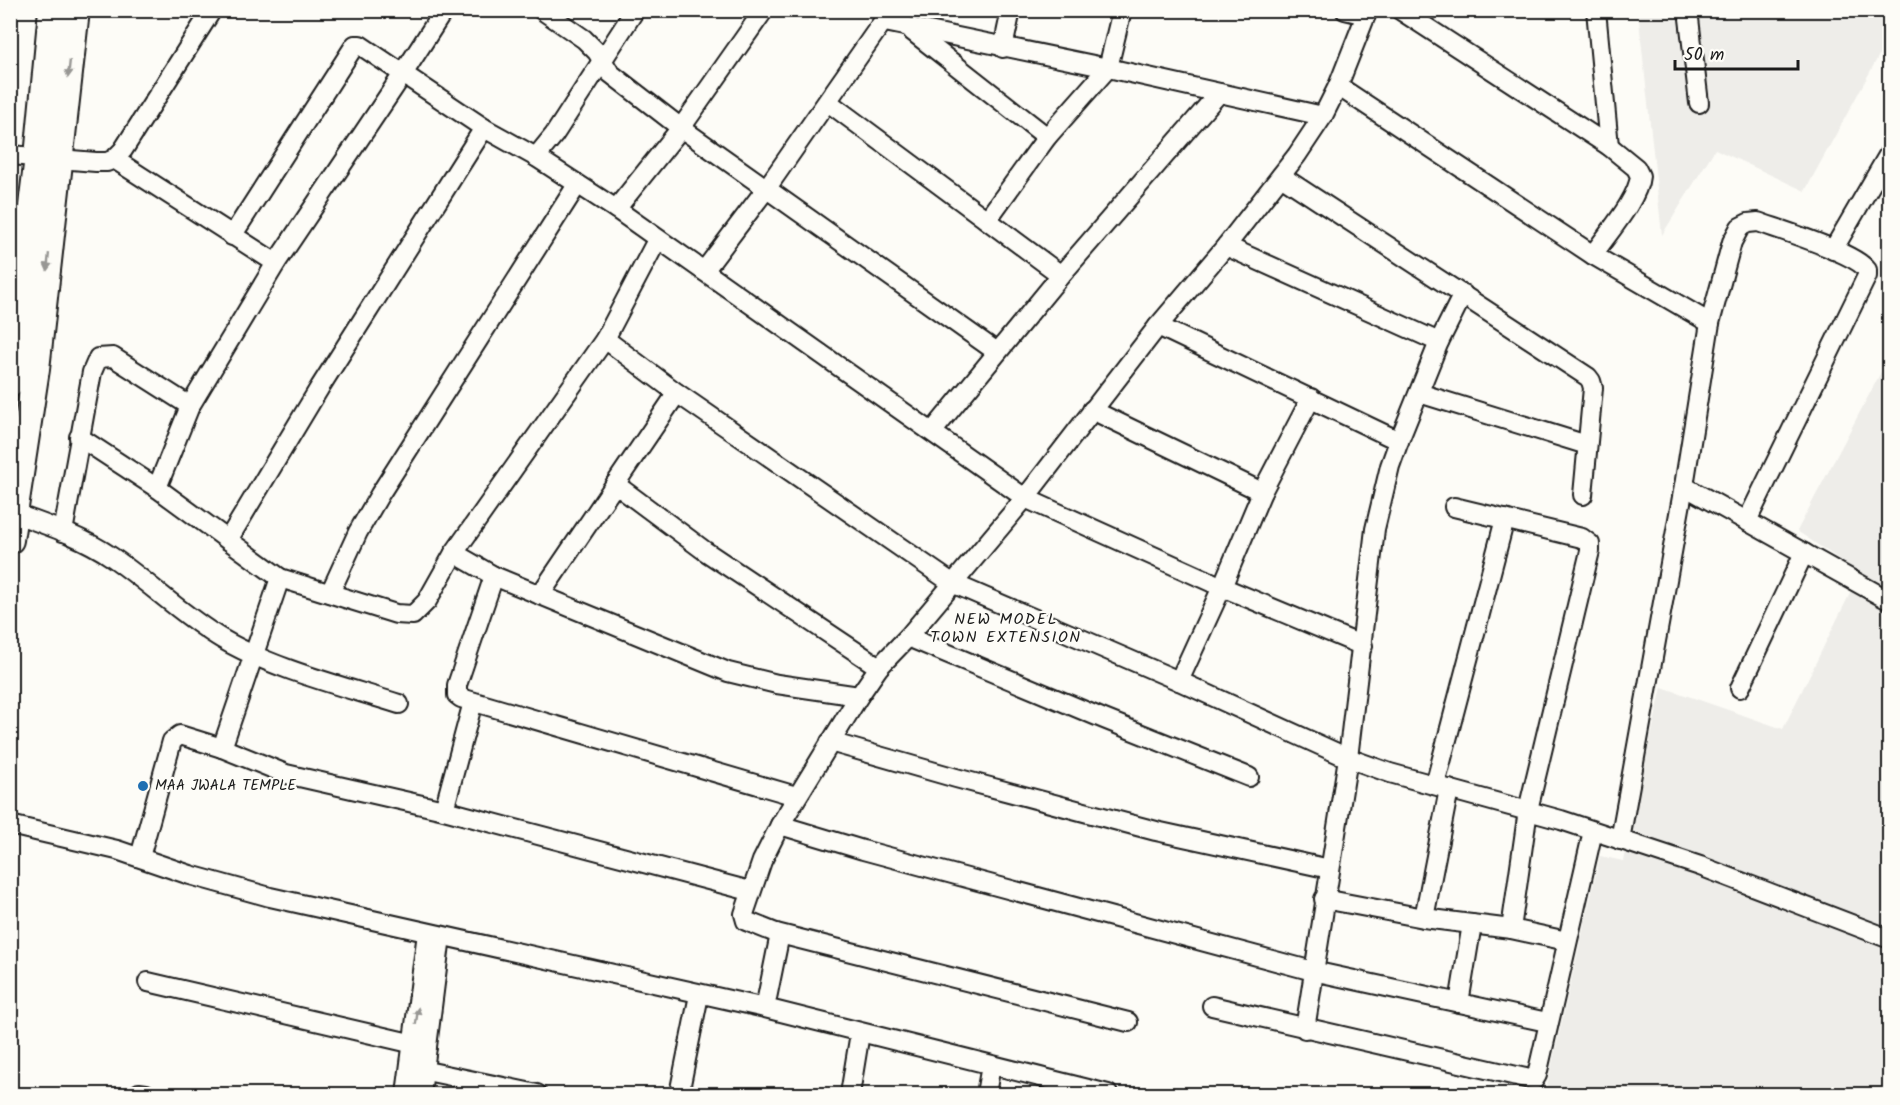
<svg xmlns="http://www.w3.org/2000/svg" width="1900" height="1105" font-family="Kalam,sans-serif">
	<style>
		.built { fill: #eeede9 }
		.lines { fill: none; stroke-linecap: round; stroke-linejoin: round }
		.street-casing { stroke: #1c1c1c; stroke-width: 22 }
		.secondary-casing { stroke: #1c1c1c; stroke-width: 30 }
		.street { stroke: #fdfcf7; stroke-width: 18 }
		.secondary { stroke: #fdfcf7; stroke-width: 26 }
		.oneway { fill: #989794 }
		.poi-dot { fill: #1f6fb2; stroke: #fdfcf7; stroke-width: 2 }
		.labels { text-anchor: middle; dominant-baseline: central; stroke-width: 4.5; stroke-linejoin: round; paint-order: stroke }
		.poi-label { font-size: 15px; fill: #1c1c1c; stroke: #fdfcf7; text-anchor: start }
		.neighbourhood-label { font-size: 16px; letter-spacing: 1.5px; fill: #1c1c1c; stroke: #fdfcf7 }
	</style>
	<rect width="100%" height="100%" fill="#fdfcf7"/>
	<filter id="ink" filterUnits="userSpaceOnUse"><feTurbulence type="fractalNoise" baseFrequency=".0167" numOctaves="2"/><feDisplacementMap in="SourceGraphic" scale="12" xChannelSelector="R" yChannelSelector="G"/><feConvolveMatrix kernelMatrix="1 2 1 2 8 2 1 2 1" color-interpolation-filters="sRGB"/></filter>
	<g filter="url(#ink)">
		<g class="built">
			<path d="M1638,11H1889V37L1805,191L1715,149L1662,235Z"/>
			<path d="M1889,357V1094H1545L1600,856L1623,861L1662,687L1783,729L1860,573L1797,531Z"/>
		</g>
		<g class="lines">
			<defs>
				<g id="street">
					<path d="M542,10L584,39L597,52L610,73L681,128L997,352"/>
					<path d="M1345,10L1366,15"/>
					<path d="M1400,10L1609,146L1636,168L1640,176C1638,200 1606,235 1593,255"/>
					<path d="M1596,10L1609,146"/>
					<path d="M1688,10L1699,103"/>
					<path d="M885,22L1108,68L1323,116"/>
					<path d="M912,31L1047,137"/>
					<path d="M1003,48L1011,10"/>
					<path d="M1338,86L1593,255L1710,323"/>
					<path d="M828,102L1061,275"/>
					<path d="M10,155L96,162H107L114,159L123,150L212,10"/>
					<path d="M536,157L554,135L635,10"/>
					<path d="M114,159L276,263"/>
					<path d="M1281,176L1588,377L1591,381L1593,388L1583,495"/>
					<path d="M616,209L681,128L764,10"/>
					<path d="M987,220L1047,137L1108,68L1122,10"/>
					<path d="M232,236L353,48L355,45H360L484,128L536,157L616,209L1025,498L1222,587L1363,646"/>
					<path d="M1226,246L1439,342"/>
					<path d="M1833,250L1890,152"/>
					<path d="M704,271L766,189L891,10"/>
					<path d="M1158,326L1399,441"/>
					<path d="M605,339L677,393L952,583L1179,681L1348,758L1390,773L1561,820L1700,866L1890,939"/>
					<path d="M1419,393L1587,445"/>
					<path d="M1092,410L1262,492"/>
					<path d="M933,431L1061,275L1219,93"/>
					<path d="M79,437L157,488L280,578L396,614L413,615L427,601L454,553L605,339L657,240"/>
					<path d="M615,484L705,551L879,667"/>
					<path d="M1684,486L1890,601"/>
					<path d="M157,488L190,406L276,263L403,74L444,10"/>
					<path d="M1454,507L1582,538L1590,544V551L1528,810L1511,929"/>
					<path d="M16,514C49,526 83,537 112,557C150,583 183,616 222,639C273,669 342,686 399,704"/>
					<path d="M63,532L92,372L98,358L113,357L190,406"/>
					<path d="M228,540L320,387L484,128"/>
					<path d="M454,553L494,576L728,672L777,684L859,696"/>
					<path d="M494,576L457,685V695L461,698L796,796"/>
					<path d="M330,593L358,532L380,494L577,185"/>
					<path d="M540,595L677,393"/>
					<path d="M908,637L1104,719L1249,777"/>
					<path d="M1179,681L1222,587L1262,492L1311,398"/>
					<path d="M1740,688L1804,553"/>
					<path d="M830,742L956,778L1156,831L1330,869"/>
					<path d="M222,748L280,578"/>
					<path d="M1435,785L1505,519"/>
					<path d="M444,810L473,702"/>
					<path d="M10,825L117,850L190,875L270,897L765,1008L1108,1094"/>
					<path d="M780,825L863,850L1313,971L1547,1022"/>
					<path d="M1620,840L1684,486L1710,323L1732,242L1740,227L1748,223L1758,222C1780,230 1856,253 1867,270V276L1747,521"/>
					<path d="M140,857L172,741L180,735L222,748L286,774L444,810L750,891"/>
					<path d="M1324,899L1424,918L1511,929L1567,941"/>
					<path d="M1424,918L1449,789"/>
					<path d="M776,933L1128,1022"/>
					<path d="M148,982L427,1047"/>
					<path d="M1459,1003L1472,924"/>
					<path d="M1212,1006L1534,1080L1537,1075L1593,831"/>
					<path d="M765,1008L779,939L776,933L746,921L744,914L762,861L780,825L859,696L879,667L908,637L1025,498L1158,326L1226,246L1297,155L1323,116L1338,86L1368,10"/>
					<path d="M1305,1029L1348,758L1375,529L1390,466L1399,441L1439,342L1463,294"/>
					<path d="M412,1068L537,1094"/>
					<path d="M139,1093L146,1094"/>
					<path d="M406,1094L427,933"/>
					<path d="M421,1094L441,936"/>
					<path d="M679,1094L699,995"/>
					<path d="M850,1094L860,1033"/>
					<path d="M986,1094L991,1065"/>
				</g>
				<g id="secondary">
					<path d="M10,383L38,157L52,10"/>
					<path d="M10,540L36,369L76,10"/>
				</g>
			</defs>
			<use href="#street" class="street-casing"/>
			<use href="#secondary" class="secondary-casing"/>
			<use href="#street" class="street"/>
			<use href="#secondary" class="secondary"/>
		</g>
		<defs><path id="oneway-solid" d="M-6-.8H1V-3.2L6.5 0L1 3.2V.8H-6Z" transform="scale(1.5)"/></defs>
		<g class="oneway">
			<use href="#oneway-solid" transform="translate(69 69) rotate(96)"/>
			<use href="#oneway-solid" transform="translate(48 262) rotate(96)"/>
			<use href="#oneway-solid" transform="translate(417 1016) rotate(-82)"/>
		</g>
	</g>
	<circle class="poi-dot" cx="143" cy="786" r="6"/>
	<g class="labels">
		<g class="poi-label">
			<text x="155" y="786">MAA JWALA TEMPLE</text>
		</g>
		<g class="neighbourhood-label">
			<text x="1006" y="619">NEW MODEL<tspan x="1006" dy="18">TOWN EXTENSION</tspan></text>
		</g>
	</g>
	<rect width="1900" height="1105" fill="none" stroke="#fdfcf7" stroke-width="36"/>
	<rect x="18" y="18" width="1864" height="1069" fill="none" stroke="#1c1c1c" stroke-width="2" filter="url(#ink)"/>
	<path d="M1675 60v9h123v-9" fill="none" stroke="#1c1c1c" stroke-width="3"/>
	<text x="1684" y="60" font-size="18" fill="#1c1c1c" stroke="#fdfcf7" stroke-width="4.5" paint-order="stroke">50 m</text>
</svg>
